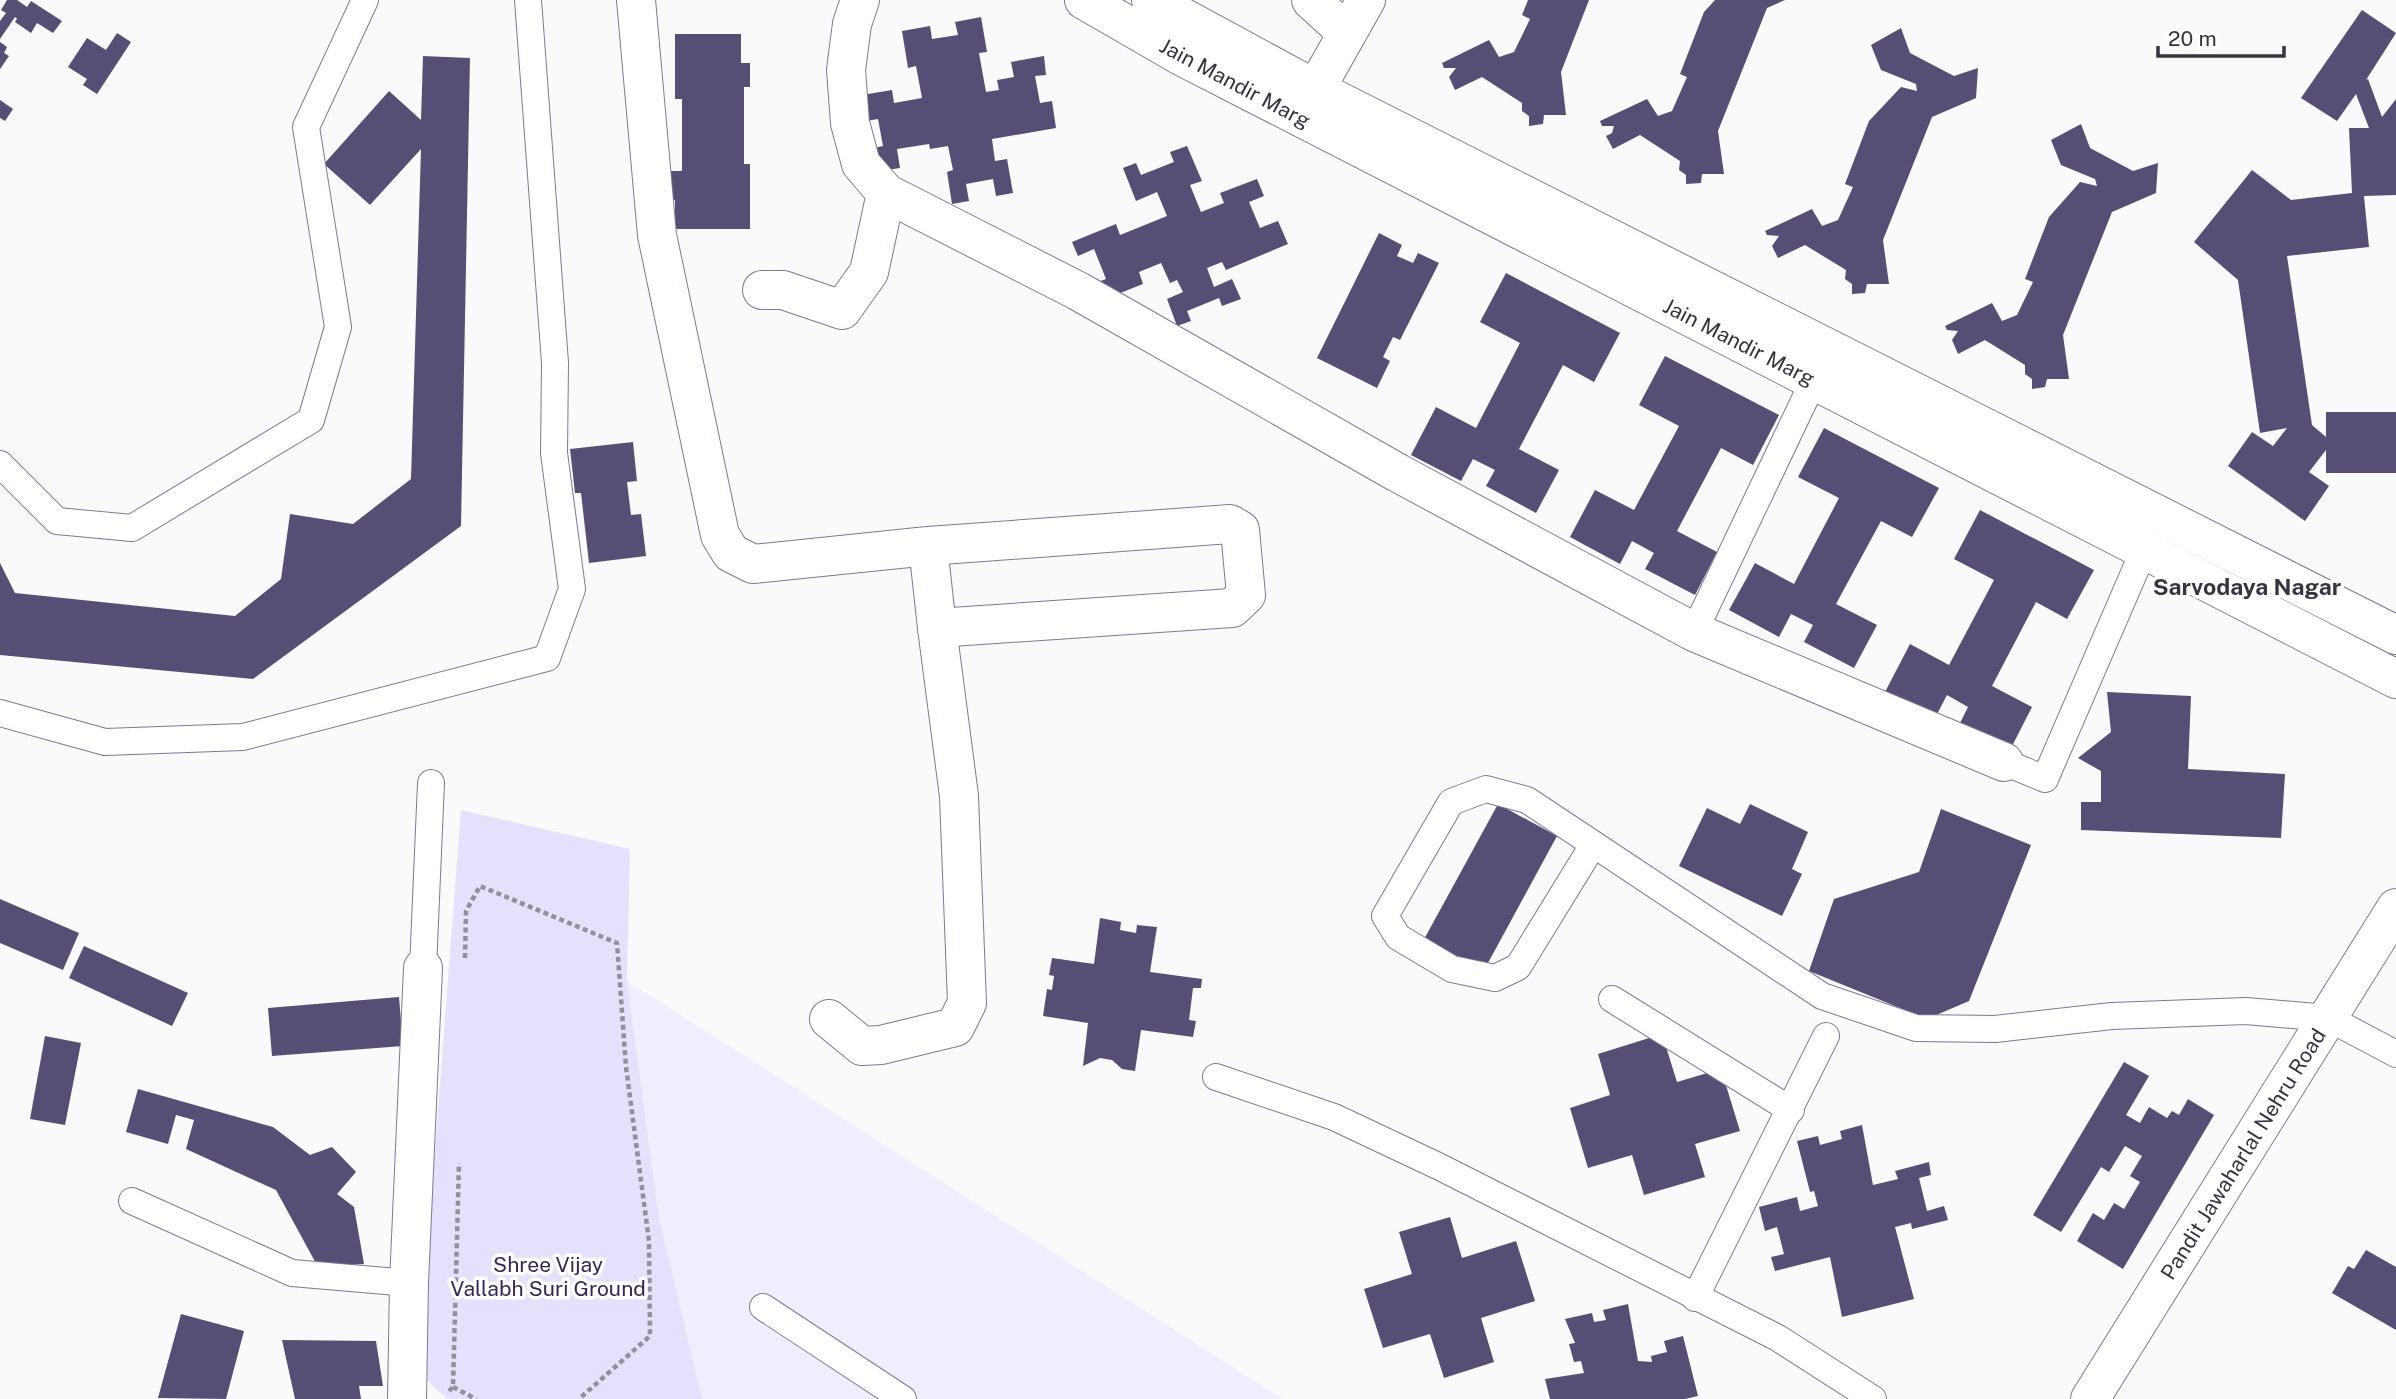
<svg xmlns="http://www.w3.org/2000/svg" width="2396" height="1399" font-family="'Public Sans',sans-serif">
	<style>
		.built { fill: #f0edfe }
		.green { fill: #e5e0fc }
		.building { fill: #574e75 }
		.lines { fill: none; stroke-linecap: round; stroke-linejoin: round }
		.lane-casing { stroke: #7e7898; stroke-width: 28 }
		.street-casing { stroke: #7e7898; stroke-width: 40 }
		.secondary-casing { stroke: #7e7898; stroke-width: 40 }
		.path { stroke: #929098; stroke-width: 4.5; stroke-dasharray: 5 3.5; stroke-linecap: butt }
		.lane { stroke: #fff; stroke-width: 26 }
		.street { stroke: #fff; stroke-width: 38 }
		.secondary { stroke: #fff; stroke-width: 38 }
		.labels { text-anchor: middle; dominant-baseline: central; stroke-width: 7; stroke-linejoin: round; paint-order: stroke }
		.street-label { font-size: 21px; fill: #373442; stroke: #fff }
		.park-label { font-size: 21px; fill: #35255b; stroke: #fff }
		.neighbourhood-label { font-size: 23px; font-weight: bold; fill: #373442; stroke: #fff }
	</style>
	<rect width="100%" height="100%" fill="#fafafa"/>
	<path class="built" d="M627,981L1283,1399H702L659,1218Z"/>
	<path class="green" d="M461,810L630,849L627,981L659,1218L702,1399H447L418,1372Z"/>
	<g class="building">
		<path d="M7,0H17L27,7L31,1L62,21L53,33L37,23L31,33L15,22L17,19L15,17L0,39V21L6,13L1,10Z"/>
		<path d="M1528,0H1589L1561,72L1566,115H1544L1543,124L1529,126V116L1522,111V103L1482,77L1455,90L1449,77L1456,68H1444L1442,63L1489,40L1499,57L1514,52L1530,19L1522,15Z"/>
		<path d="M1715,0H1785L1767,8L1718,131L1724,174H1702L1701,183L1686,184V175L1679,170L1680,161L1640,135L1613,149L1606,136L1612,133L1614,126H1602L1600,121L1647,99L1658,116L1672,111L1687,77L1680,74L1704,12Z"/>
		<path d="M2362,10L2396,33L2366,80L2368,79L2382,117L2396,99V195L2364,196L2369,247L2287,256L2312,425L2326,437V412H2396V473H2326V450L2309,472L2329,486L2305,521L2228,466L2252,432L2273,446L2287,428L2260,433L2238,280L2194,242L2252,170L2291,200L2352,193L2349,128H2369L2356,94L2337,121L2301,98Z"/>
		<path d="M981,17L987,52L979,53L986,92L999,90L997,80L1014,77L1011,62L1044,56L1046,75L1035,76L1040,103L1052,101L1056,128L992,139L995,161L1007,159L1013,193L996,196L993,179L966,184L969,201L952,204L947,172L953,170L948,146L930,149L929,144L897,149L900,168L873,172L869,149L883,146L878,119L860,122L856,96L892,90L894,103L922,98L916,66L908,68L902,31L930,26L932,39L958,35L955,22Z"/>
		<path d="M1901,28L1910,53L1954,76L1978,68L1976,98L1932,117L1883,240L1889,284H1867L1865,293L1852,294V284L1845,279L1846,270L1805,245L1778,258L1772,246L1779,236L1767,235L1765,231L1812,209L1822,226L1838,220L1853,187L1845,184L1869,121L1901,87L1917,91L1916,84L1881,70L1871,45Z"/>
		<path d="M117,33L131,42L97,94L83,85L87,79L68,67L87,38L106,50Z"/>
		<path d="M675,34H741V63H750V87H744V164H750V229H675V200H668V171H682V99H675Z"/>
		<path d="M0,42L7,47L4,53L9,56L0,69Z"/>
		<path d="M423,56L470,58L461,526L253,679L0,655V563L15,593L235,616L281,579L290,514L353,524L411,479L421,149L370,205L324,164L389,91L421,120Z"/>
		<path d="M0,100L13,109L5,121L0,118Z"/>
		<path d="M2081,124L2090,148L2133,171L2158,163L2156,193L2112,212L2063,335L2069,379H2047L2045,387L2032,389V379L2025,374V365L1985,340L1958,354L1952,340L1958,331L1947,330L1945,326L1992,303L2002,321L2017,315L2033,282L2025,279L2049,217L2080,182L2097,186L2095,179L2061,165L2051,140Z"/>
		<path d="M1187,146L1202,181L1190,185L1201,212L1224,203L1220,193L1257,179L1264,196L1249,202L1260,228L1278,221L1288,244L1226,270L1222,262L1207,268L1214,287L1232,279L1241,299L1222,306L1219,298L1187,311L1191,321L1177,326L1167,299L1183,292L1177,280L1170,283L1161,263L1139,272L1143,284L1100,301L1092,284L1106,279L1094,249L1078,256L1072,242L1116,224L1120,235L1167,216L1157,192L1136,201L1123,168L1136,163L1141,175L1174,162L1170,152Z"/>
		<path d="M1379,233L1402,245L1397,256L1413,263L1418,253L1439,263L1400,340L1393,337L1383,357L1390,361L1377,388L1317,358Z"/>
		<path d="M1506,273L1620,333L1594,382L1563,365L1519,449L1559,470L1536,513L1486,486L1495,470L1473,459L1461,481L1411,455L1436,407L1476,428L1520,343L1480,322Z"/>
		<path d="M1665,356L1779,415L1753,465L1721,448L1677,531L1717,552L1695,595L1645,569L1654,553L1632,541L1620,564L1570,537L1595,490L1634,510L1679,426L1639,405Z"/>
		<path d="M1824,428L1939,488L1912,537L1881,521L1836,604L1877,625L1854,668L1804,642L1813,625L1791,614L1779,637L1729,610L1755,563L1794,584L1839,498L1798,477Z"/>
		<path d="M633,442L637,481L627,482L631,515L641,514L646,556L589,563L581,493H575L570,449Z"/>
		<path d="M1980,510L2094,570L2067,619L2036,602L1992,686L2032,707L2010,750L1960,723L1968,707L1947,695L1935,718L1885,692L1910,644L1949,665L1994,580L1954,559Z"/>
		<path d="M2107,692L2191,696L2188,769L2285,774L2281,838L2081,830V802H2101V771L2078,758L2111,732Z"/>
		<path d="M1498,804L1557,836L1482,974L1422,943Z"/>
		<path d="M1750,804L1808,832L1792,869L1802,874L1782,916L1679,866L1707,808L1740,824Z"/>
		<path d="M1941,809L2031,845L1969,1001L1927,1019L1809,971L1834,899L1919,872Z"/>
		<path d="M0,899L79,933L63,970L0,943Z"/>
		<path d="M1100,918L1121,922L1120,930L1136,933L1137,925L1157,927L1150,972L1202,979L1201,988H1193L1189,1020L1196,1021L1193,1037L1141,1030L1135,1071L1122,1069L1112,1060L1100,1058L1083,1066L1088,1023L1043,1016L1047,989L1052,990L1054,976L1049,975L1052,958L1094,964Z"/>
		<path d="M84,946L188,993L172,1026L69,978Z"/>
		<path d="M399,997L403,1046L272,1056L268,1008Z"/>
		<path d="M1662,1034L1677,1082L1721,1069L1740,1131L1695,1144L1705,1177L1644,1195L1632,1155L1588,1168L1570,1108L1610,1095L1598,1054Z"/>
		<path d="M45,1036L81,1043L65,1125L30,1119Z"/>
		<path d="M2124,1062L2149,1076L2126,1115L2140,1123L2149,1107L2167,1118L2172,1111L2179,1115L2188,1099L2214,1115L2123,1269L2077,1241L2093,1213L2104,1220L2114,1203L2124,1209L2140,1182L2130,1176L2142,1156L2125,1146L2109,1172L2101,1167L2061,1232L2033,1215Z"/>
		<path d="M138,1089L273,1127L310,1155L332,1147L356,1172L337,1194L354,1207L364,1264L318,1267L276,1190L186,1149L194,1120L176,1115L168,1144L126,1132Z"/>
		<path d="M1862,1125L1873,1185L1898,1179L1895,1171L1929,1162L1931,1175L1919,1178L1927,1211L1944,1206L1948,1220L1912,1229L1911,1223L1895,1227L1914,1299L1842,1317L1830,1257L1775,1271L1771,1257L1784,1254L1777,1227L1765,1231L1759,1207L1797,1197L1800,1211L1818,1206L1814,1191L1810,1192L1797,1141L1818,1136L1820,1145L1842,1139L1840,1131Z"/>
		<path d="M1450,1217L1462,1258L1516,1241L1535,1301L1481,1318L1494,1362L1444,1378L1430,1334L1383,1348L1364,1289L1412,1274L1399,1232Z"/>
		<path d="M2366,1250L2396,1267V1330L2332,1293L2348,1266L2354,1269Z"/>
		<path d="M1628,1304L1638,1361L1652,1362L1651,1356L1667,1352L1664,1341L1683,1336L1698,1396L1685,1399H1550L1545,1379L1584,1373L1581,1361L1574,1362L1569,1344L1575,1343L1565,1319L1592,1313L1594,1322L1606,1320L1603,1310Z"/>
		<path d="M181,1314L244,1331L226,1399L158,1398Z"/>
		<path d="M282,1340L376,1341L383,1386H359L361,1399H295Z"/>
	</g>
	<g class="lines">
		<defs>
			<g id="lane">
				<path d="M0,464L57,521L132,528L311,420L338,327L306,127L365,0"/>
				<path d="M1694,632L1814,380"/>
				<path d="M0,713L105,742L243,737L547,658L572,589L554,453L555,363L528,0"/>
				<path d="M2004,762L2045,779L2144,550"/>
				<path d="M1593,845L1518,967L1495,978L1452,969L1398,937L1385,916L1451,802L1486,789L1527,800L1822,996L1916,1028L1995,1029L2112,1016L2246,1011L2328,1018L2396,1054"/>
				<path d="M423,968L431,783"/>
				<path d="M1612,999L1791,1110"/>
				<path d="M1216,1077L1334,1117L1440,1167L1778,1338L1873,1399"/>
				<path d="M132,1201L292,1273L409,1283"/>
				<path d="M1695,1298L1826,1036"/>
				<path d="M763,1307L903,1399"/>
			</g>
			<g id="street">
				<path d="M636,0L657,235L720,535L731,553L753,564L928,546L1230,524L1240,530L1246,595L1232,608L937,628L928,546"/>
				<path d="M860,0L852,24L846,70L850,123L861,164L886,193L1078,291L1398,473L1694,632L2004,762"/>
				<path d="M1311,0L1347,33"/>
				<path d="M1300,117L1366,0"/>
				<path d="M762,290H783L842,310L869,272L886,193"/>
				<path d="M829,1019L862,1046L881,1045L955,1027L967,1003L959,796L937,628"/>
				<path d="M407,1399L409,1283L423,968"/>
			</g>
			<g id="secondary">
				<path d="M1084,0L1181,56L2396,679"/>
				<path d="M1151,0L1315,89L2396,635"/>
				<path d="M2090,1399L2396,908"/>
			</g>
		</defs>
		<use href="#lane" class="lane-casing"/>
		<use href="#street" class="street-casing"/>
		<use href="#secondary" class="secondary-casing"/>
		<g class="path">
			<path d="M465,958L466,911L480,886L617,943L626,1067L649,1241L650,1336L579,1399"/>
			<path d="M453,1387L476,1399"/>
			<path d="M449,1391L453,1387L459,1163"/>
		</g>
		<use href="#lane" class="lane"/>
		<use href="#street" class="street"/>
		<use href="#secondary" class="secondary"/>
	</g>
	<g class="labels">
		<g class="street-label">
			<text transform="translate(1235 83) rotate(28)">Jain Mandir Marg</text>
			<text transform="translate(1739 342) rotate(27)">Jain Mandir Marg</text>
			<text transform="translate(2243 1154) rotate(-58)">Pandit Jawaharlal Nehru Road</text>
		</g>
		<g class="park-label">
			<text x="548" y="1264">Shree Vijay<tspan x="548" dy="24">Vallabh Suri Ground</tspan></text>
		</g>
		<g class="neighbourhood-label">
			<text x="2247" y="586">Sarvodaya Nagar</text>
		</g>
	</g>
	<path d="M2158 46v10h126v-10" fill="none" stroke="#373442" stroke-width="3.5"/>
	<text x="2168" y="46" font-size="21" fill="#373442" stroke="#ffffff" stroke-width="5" paint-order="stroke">20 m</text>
</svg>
